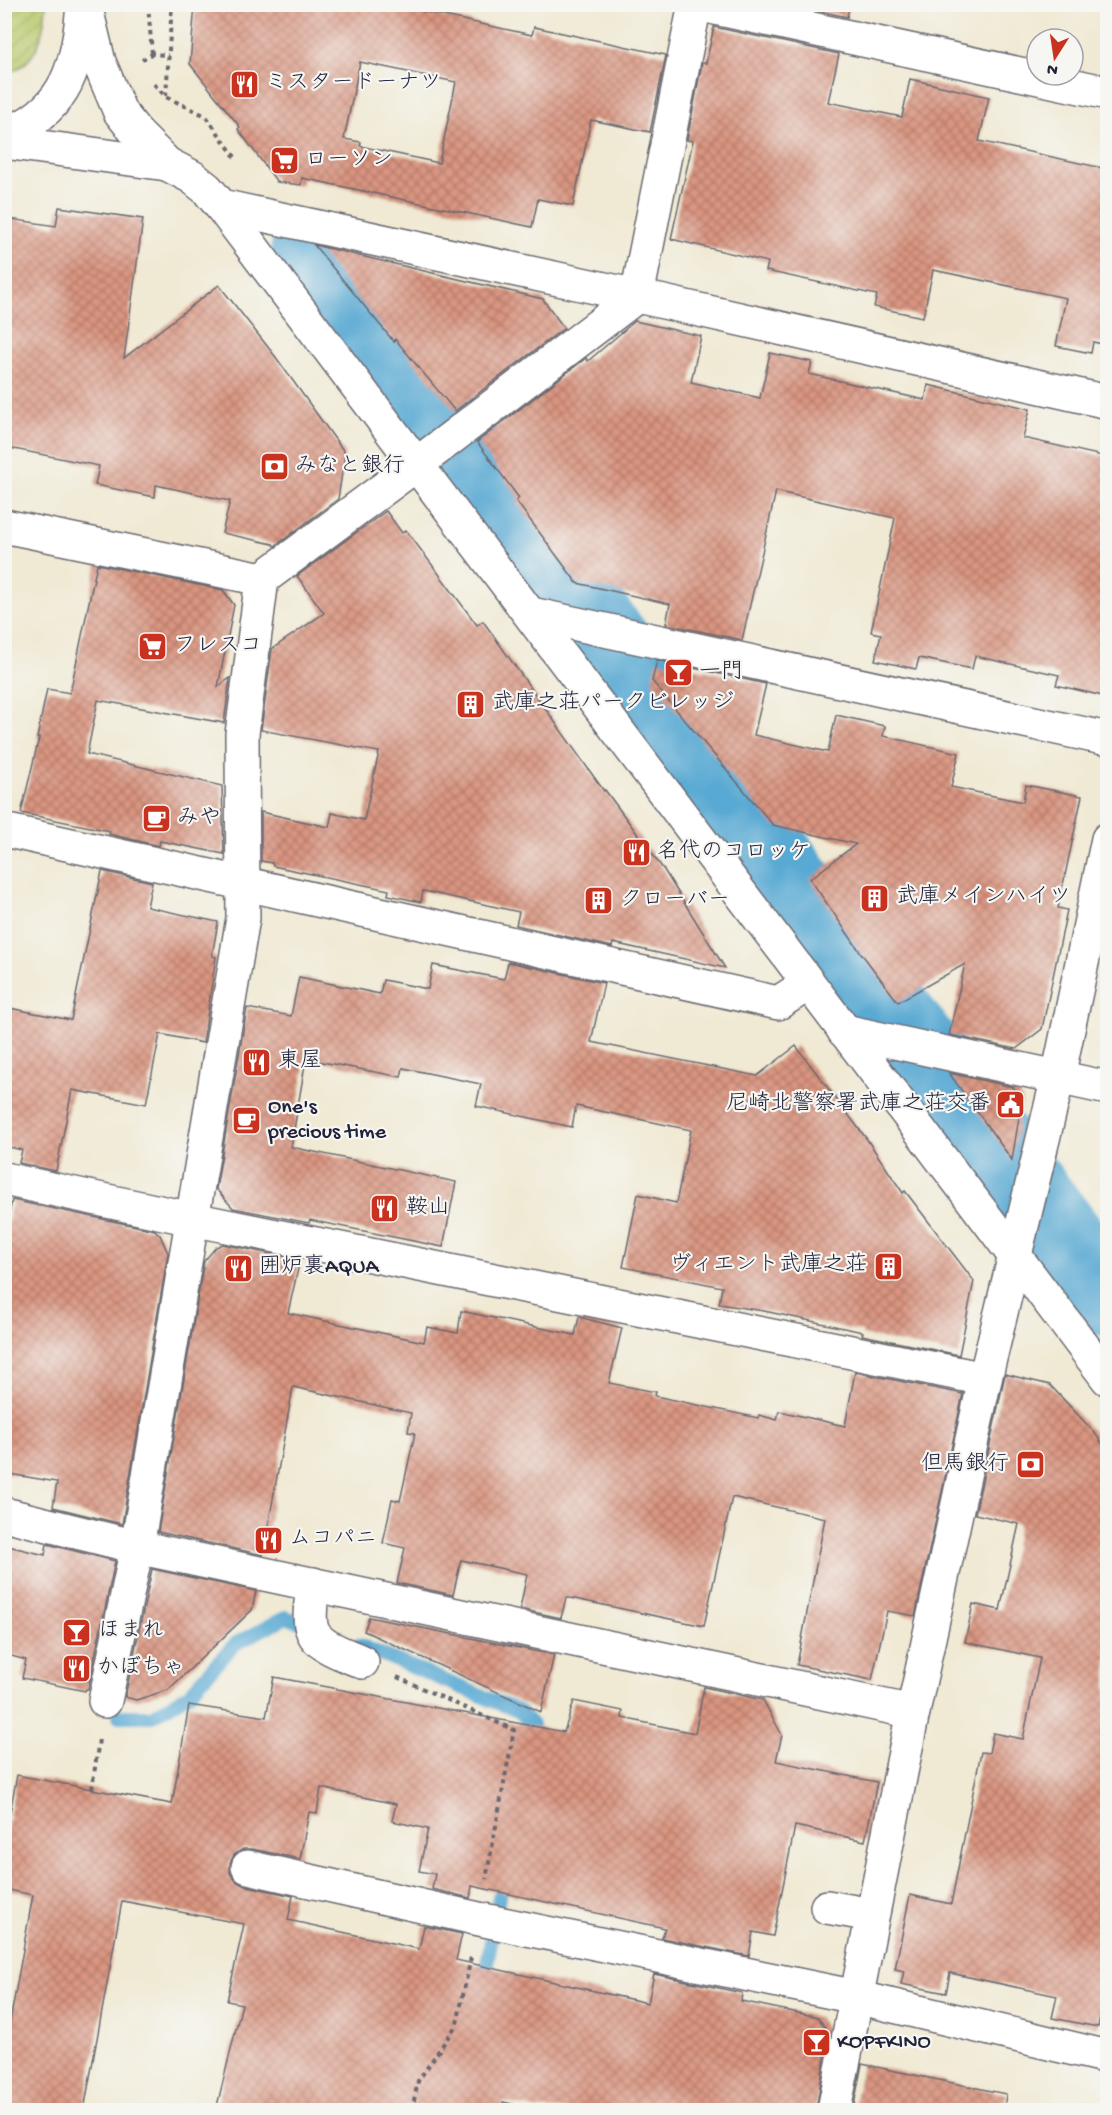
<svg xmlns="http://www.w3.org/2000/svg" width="1112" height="2115" font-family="'Gochi Hand','Klee One',sans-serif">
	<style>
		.garden { fill: url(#garden-furrows); stroke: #6d7654; stroke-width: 1.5 }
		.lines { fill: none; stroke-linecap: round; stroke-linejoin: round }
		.stream { stroke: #59a9d3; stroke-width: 14 }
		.river { stroke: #59a9d3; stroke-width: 81 }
		.building { fill: url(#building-cross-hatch); fill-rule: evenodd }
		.minor-casing { stroke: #6a6870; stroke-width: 36 }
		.path { stroke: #6a6870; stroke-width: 4; stroke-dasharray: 4.5 4.5; stroke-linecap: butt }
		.minor { stroke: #fff; stroke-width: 33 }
		.labels { text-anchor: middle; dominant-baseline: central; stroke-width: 4.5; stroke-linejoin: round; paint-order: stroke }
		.poi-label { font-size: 22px; fill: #22223b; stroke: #f6f6f2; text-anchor: start }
	</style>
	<defs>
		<pattern id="garden-furrows" width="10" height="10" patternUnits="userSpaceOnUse" patternTransform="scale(1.5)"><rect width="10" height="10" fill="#b8c96c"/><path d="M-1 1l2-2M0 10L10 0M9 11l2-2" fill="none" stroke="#9eac5e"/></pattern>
		<pattern id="building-cross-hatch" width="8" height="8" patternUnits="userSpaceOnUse" patternTransform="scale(1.5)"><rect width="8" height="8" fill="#da9580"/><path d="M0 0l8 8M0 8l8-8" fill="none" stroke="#b0796a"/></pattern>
	</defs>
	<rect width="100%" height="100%" fill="#f6f6f2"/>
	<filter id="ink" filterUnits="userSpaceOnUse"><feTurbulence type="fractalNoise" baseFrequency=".0167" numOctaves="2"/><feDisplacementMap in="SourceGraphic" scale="12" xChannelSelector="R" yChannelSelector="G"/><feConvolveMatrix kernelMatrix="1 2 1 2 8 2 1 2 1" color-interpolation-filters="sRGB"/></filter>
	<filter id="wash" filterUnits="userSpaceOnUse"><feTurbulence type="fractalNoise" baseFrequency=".008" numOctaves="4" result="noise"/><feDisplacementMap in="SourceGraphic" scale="24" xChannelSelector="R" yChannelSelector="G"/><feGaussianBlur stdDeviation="1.35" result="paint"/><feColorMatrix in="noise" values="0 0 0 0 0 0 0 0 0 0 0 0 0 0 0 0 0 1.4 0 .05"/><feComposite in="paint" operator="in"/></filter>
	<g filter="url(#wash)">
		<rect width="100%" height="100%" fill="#f0e9d3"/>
		<path class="garden" d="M5,4L46,5C44,33 38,66 5,73Z"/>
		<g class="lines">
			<g class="stream">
				<path d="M359,1645L520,1712L532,1725L529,1744"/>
				<path d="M119,1716H152L189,1694L235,1644L286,1617L310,1626"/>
				<path d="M481,1982L486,1969L503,1875"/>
			</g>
			<path class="river" d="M311,251L1108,1296"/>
		</g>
		<g id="blocks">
			<g class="building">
				<path d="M195,4H389L532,35L534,27L666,55L650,132L591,120L573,206L538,199L532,227L302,178L301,185L277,182L238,129L240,127L190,64ZM360,62L456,82L439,163L360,146L361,142L344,139Z"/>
				<path d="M788,4H850L847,17Z"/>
				<path d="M714,27L839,54L828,102L902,117L910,79L989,97L979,141L1107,169V345L1093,342L1091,353L1056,346L1066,298L933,270L923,317L874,307L877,295L766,271L768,262L671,239L693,141L687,140L702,63H706Z"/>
				<path d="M59,207L143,219L124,358L219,285L275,356L345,453L338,499L275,546L273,544L222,533L230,501L156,485L155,497L95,485L99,466L4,447V218L56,226Z"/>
				<path d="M314,245L543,299L564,328L455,411L395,339L394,342Z"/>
				<path d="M635,321L701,336L691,382L760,398L770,353L812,362L809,374L925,400L928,385L1030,409L1023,438L1107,457V677L1103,696L1056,685L1059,675L975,656L972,669L919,658L916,669L875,660L881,634L871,632L895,518L779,492L776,491L742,640L666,624L670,604L577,583L516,501L519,498L477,442L586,358L588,361Z"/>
				<path d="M386,511L402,533L406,530L477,625L483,621L604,791L605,790L664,870L725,968L613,943L612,947L516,925L519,912L423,891L421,902L388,895L389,890L273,866L272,863L261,861V812L329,827L332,813L364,820L379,752L261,730L272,649L324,613L297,576Z"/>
				<path d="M97,564L223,590L234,605L218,687L230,678L224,723L98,700L87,754L222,786L224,854L160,841L159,846L109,834L110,831L21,813L39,738H37L47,689L70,693Z"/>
				<path d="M657,660L766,684L754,735L828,752L836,715L885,726L883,736L959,753L951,787L1023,802L1026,785L1082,796L1058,908L1067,910L1042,1029L1016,1049L949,1035L965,964L898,1002L861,953L810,879L856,844L773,825L652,681Z"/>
				<path d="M102,871L152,882L147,907L218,922L212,956L216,957L203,1043L160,1034L146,1104L72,1090L56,1171L19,1163L22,1150L4,1146V1007L71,1020Z"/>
				<path d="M508,962L604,983L591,1042L757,1076L796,1046L866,1138L903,1193L905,1191L974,1281L959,1355L862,1335L863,1332L764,1311L719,1304L722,1287L623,1267L638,1194L676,1203L691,1130L576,1106L572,1127L476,1106L481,1084L403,1068L401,1077L306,1059L291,1147L456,1182L443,1247L310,1220L309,1223L233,1208L216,1189L247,1008L291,1016L299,977L380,994L383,980L428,989L433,965L504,979Z"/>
				<path d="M949,1073L1013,1087L1022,1099L1012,1160Z"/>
				<path d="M12,1200L155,1230L160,1235L168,1253L122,1524L53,1507L57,1482L4,1473V1239Z"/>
				<path d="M223,1244L300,1260L288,1313L424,1342L427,1327L458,1333L461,1311L575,1335L579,1317L622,1328L609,1383L656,1392L655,1396L758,1418L759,1415L777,1420L779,1411L845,1426L855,1372L963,1394L915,1616L887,1611L872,1680L797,1665L825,1518L732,1497L704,1626L570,1598H566L561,1618L520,1609L527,1574L461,1560L453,1595L397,1583L405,1548L383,1543L392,1499L400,1501L415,1433L408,1432L411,1413L293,1387L263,1555L158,1532L204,1261L216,1247Z"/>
				<path d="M1005,1374L1050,1385L1094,1432L1107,1450V1978L1098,2027L1052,2018L1057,1996L950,1973L946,1993L901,1984L904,1971L895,1969L910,1895L951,1904L981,1752L989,1753L993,1733L1023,1739L1040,1658L965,1642L973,1604L1000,1610L1019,1524L975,1514Z"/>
				<path d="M47,1544L115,1561L88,1689H86L85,1691L22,1678L26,1660L4,1654V1545L45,1555Z"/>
				<path d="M152,1569L256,1591L252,1610L168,1690L136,1700L125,1697Z"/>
				<path d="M369,1617L554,1655L541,1712L364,1631Z"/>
				<path d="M274,1677L564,1732L574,1701L623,1711L622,1718L695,1733L704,1687L763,1700L782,1735L776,1761L877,1782L865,1841L795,1826L773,1936L753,1932L749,1956L662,1938L665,1928L472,1886L470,1898L432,1889L435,1874L419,1871L428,1829L392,1821L396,1804L321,1788L317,1813L309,1812L300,1859L252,1849H243L234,1855L230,1863V1873L236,1881L243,1885L293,1896L288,1920L419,1949L424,1926L462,1934L456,1960L648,2003L654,1974L742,1993L741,2001L818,2017L829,2033L816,2110H539L503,2102L501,2110H216L242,2004L227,2001L244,1924L122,1901L84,2110H4V2055L33,1895L4,1889V1844L17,1775L172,1804L189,1705L266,1717Z"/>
				<path d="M862,2064L1006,2094L1004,2110H853Z"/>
			</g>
		</g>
	</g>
	<g filter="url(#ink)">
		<use href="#blocks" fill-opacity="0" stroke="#6a6870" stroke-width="1.5"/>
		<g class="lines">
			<defs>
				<g id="minor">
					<path d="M85,4L99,62L120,112L140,137L167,164L192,177L207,189L221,206L1108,1379"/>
					<path d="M697,4L1108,93"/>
					<path d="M4,135C61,113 77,74 82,15"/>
					<path d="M4,142L167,164"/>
					<path d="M221,206L637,296L1108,402"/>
					<path d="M4,526L262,579L417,464L637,296L695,4"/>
					<path d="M531,614L1108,739"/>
					<path d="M4,830L778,1003L808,984"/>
					<path d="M844,1031L1108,1088"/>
					<path d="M4,1179L192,1219L985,1379L1058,1077L1108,839"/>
					<path d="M4,1514L137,1547L913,1712"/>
					<path d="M313,1584C312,1599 307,1619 313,1632C320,1648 348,1655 362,1662"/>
					<path d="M105,1701L137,1547L243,918L242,734L262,579"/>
					<path d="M248,1867L479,1919L856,1997L1108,2057"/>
					<path d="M827,1907L872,1915"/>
					<path d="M834,2110L913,1712L985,1379"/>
				</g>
			</defs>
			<use href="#minor" class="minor-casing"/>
			<g class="path">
				<path d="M148,4L152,54"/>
				<path d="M142,60L152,54L168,55"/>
				<path d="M154,84L166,97L206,116L235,157"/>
				<path d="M166,96L172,4"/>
				<path d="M397,1677L514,1730L486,1879"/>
				<path d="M92,1789L99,1739"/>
				<path d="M412,2110L418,2081L457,2024L471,1957"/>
			</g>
			<use href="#minor" class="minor"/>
		</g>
	</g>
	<defs>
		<symbol id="restaurant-square" viewBox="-11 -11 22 22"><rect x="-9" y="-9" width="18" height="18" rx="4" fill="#c8321e" stroke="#f6f6f2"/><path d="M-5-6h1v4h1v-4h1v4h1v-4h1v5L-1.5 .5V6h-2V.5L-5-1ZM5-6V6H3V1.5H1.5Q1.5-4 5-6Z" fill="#fff"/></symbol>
		<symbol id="supermarket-square" viewBox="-11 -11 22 22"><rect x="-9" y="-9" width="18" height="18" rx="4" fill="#c8321e" stroke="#f6f6f2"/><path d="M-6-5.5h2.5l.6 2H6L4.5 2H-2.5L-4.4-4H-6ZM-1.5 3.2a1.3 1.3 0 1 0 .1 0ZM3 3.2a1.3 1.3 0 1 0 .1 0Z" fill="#fff"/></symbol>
		<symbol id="bank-square" viewBox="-11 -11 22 22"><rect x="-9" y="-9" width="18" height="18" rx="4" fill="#c8321e" stroke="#f6f6f2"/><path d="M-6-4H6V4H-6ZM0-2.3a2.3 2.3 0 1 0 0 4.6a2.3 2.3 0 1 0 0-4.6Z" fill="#fff"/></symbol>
		<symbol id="bar-square" viewBox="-11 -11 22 22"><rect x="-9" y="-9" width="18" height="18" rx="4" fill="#c8321e" stroke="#f6f6f2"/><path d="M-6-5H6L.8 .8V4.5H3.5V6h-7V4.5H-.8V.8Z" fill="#fff"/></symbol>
		<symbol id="building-square" viewBox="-11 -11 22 22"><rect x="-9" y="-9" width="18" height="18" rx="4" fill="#c8321e" stroke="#f6f6f2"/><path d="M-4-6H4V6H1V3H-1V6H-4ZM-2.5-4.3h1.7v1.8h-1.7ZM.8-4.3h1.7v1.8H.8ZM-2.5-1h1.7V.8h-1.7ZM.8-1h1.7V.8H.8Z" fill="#fff"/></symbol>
		<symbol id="cafe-square" viewBox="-11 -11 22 22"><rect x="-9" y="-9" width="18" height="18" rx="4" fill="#c8321e" stroke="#f6f6f2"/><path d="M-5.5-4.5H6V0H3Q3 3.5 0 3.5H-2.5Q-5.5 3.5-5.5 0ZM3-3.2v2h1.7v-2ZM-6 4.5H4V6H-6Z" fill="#fff"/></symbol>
		<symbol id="civic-square" viewBox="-11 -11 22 22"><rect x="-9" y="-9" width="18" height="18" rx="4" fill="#c8321e" stroke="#f6f6f2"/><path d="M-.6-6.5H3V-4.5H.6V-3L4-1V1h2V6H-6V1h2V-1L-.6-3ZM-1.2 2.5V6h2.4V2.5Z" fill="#fff"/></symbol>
	</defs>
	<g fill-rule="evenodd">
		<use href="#restaurant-square" x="228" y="68" width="33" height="33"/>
		<use href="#supermarket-square" x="268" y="144" width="33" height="33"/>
		<use href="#bank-square" x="258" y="450" width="33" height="33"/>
		<use href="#supermarket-square" x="136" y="630" width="33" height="33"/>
		<use href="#bar-square" x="662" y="656" width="33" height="33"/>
		<use href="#building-square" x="454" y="688" width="33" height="33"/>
		<use href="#cafe-square" x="140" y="802" width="33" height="33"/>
		<use href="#restaurant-square" x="620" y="836" width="33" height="33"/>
		<use href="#building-square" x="858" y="882" width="33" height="33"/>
		<use href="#building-square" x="582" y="884" width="33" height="33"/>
		<use href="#restaurant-square" x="240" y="1046" width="33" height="33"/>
		<use href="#civic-square" x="994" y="1088" width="33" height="33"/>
		<use href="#cafe-square" x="230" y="1104" width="33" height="33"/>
		<use href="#restaurant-square" x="368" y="1192" width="33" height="33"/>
		<use href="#building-square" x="872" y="1250" width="33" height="33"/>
		<use href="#restaurant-square" x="222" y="1252" width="33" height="33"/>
		<use href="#bank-square" x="1014" y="1448" width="33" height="33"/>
		<use href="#restaurant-square" x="252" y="1524" width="33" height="33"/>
		<use href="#bar-square" x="60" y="1616" width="33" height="33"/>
		<use href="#restaurant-square" x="60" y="1652" width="33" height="33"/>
		<use href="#bar-square" x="800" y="2026" width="33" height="33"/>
	</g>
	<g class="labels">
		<g class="poi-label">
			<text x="265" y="84">ミスタードーナツ</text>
			<text x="305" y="161">ローソン</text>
			<text x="295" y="467">みなと銀行</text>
			<text x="174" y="647">フレスコ</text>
			<text x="699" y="673">一門</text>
			<text x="492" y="704">武庫之荘パークビレッジ</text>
			<text x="177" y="819">みや</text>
			<text x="657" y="853">名代のコロッケ</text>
			<text x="896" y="898">武庫メインハイツ</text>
			<text x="620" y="901">クローバー</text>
			<text x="278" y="1062">東屋</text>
			<text x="990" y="1105" text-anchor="end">尼崎北警察署武庫之荘交番</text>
			<text x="268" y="1108">One's<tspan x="268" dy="25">precious time</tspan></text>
			<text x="406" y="1209">鞍山</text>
			<text x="867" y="1266" text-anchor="end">ヴィエント武庫之荘</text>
			<text x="259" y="1268">囲炉裏AQUA</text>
			<text x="1009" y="1465" text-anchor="end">但馬銀行</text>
			<text x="289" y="1540">ムコパニ</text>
			<text x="98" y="1632">ほまれ</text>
			<text x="97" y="1669">かぼちゃ</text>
			<text x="837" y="2043">KOPFKINO</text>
		</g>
	</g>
	<rect width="1112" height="2115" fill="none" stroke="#f6f6f2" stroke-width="24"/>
	<g transform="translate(1055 57) rotate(192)"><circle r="28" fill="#f6f6f2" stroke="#a1a1a9" stroke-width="1.5"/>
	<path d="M0-4.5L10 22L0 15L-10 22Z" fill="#c8321e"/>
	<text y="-9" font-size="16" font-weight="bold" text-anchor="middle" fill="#22223b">N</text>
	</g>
</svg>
